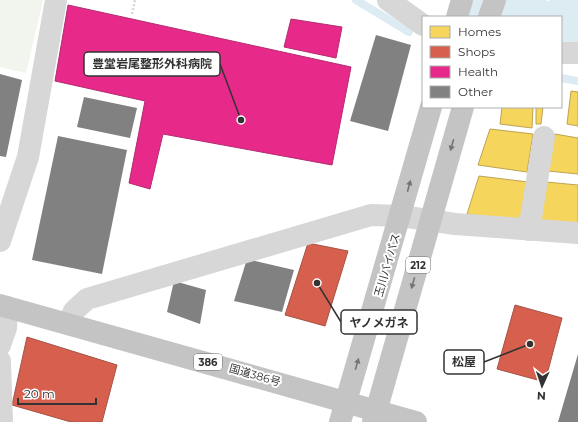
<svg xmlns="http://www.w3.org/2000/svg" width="578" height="422" font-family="Montserrat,'Noto Sans JP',sans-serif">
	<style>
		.green { fill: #f1f5ed }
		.homes { fill: #f6d55c; stroke: #bca450 }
		.shops { fill: #d6604d; stroke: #a55245 }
		.health { fill: #e7298a; stroke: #b12c70 }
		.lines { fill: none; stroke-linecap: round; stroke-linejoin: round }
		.stream { stroke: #ddebf3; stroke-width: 8 }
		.river { stroke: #ddebf3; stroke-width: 47 }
		.building { fill: #818181 }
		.path { stroke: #d6d6d6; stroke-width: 2.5; stroke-dasharray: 2 2; stroke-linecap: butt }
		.minor { stroke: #d7d7d7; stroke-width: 22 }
		.highway { stroke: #c4c4c4; stroke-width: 22 }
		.oneway { fill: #747474 }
		.labels { text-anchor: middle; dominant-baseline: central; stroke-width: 4; stroke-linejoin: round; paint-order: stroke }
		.shield { fill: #fff; stroke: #707070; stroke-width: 1 }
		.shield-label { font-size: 10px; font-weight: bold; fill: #333 }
		.street-label { font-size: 11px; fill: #333; stroke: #fff }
		.leader { fill: none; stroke: #333; stroke-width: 1.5 }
		.callout-dot { fill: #333; stroke: #fff; stroke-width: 1.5 }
		.callout { fill: #fff; stroke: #333; stroke-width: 1.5 }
		.callout-label { font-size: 12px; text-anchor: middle; font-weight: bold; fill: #333 }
	</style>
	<rect width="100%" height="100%" fill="#fff"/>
	<path class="green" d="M0,0H43L26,73L0,67Z"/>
	<g class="homes">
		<path d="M571,91L578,92V126L567,124Z"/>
		<path d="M502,107H533L532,128L500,124Z"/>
		<path d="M536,107H543L541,124H536Z"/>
		<path d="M490,129L533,134L527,172L478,165Z"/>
		<path d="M555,134L578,138V174L548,171Z"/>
		<path d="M479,176L528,182L521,222L467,214Z"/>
		<path d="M546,182L578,185V225L540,221Z"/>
	</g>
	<g class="shops">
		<path d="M308,243L348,251L325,326L285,315Z"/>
		<path d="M515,305L562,318L545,382L497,369Z"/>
		<path d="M27,337L117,365L102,422H71L12,405Z"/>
	</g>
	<g class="health">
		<path d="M68,5L351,67L332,165L163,134L150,189L129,183L145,101L55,81Z"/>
		<path d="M291,19L342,27L336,58L284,47Z"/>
	</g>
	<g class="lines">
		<g class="stream">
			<path d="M356,0L409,32"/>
			<path d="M561,78L578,81"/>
		</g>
		<g class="river">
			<path d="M485,0L530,17"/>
			<path d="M561,21L578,22"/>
		</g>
	</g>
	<g class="building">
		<path d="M376,35L411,45L388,131L350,121Z"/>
		<path d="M0,74L22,80L6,157L0,156Z"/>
		<path d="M84,97L137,108L130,138L77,127Z"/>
		<path d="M58,136L127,150L102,274L32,260Z"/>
		<path d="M247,259L294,270L282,312L234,301Z"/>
		<path d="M174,281L206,290L200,324L167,312Z"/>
		<path d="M578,354V422H558Z"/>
	</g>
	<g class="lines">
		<path class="path" d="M132,14L135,0"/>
		<g class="minor">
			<path d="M388,0L423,25"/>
			<path d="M561,53H578"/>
			<path d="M529,230L544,137"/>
			<path d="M0,241L28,157L56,0"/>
			<path d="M0,310L7,307L6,328L0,345"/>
			<path d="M68,324L74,311L87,299L371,215L401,216L455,224L578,233"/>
			<path d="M0,361L2,422"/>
		</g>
		<g class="highway">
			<path d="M457,17L462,0"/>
			<path d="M489,17L495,0"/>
			<path d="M0,305L416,422"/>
			<path d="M340,422L431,107"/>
			<path d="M373,422L463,107"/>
		</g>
	</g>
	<defs><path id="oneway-solid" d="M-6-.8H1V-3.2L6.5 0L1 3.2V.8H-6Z"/></defs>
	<g class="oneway">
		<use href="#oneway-solid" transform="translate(452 145) rotate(106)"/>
		<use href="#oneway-solid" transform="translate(409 186) rotate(-75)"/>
		<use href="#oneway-solid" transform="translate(413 283) rotate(106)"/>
		<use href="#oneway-solid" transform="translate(357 364) rotate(-74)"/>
	</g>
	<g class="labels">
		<g class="shield">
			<rect x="406" y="257" width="24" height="16" rx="3"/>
			<rect x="194" y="354" width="28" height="16" rx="3"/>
		</g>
		<g class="shield-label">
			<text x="418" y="265">212</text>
			<text x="208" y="362">386</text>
		</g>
		<g class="street-label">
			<text transform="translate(387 265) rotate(-74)">玉川バイパス</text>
			<text transform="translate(255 375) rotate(16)">国道386号</text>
		</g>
	</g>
	<path class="leader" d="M241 120L220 64M317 283L341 322M530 344L484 362"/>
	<g class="callout-dot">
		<circle cx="241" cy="120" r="4"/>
		<circle cx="317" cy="283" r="4"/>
		<circle cx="530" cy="344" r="4"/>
	</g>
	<g class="callout">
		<rect x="84" y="52" width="136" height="24" rx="4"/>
		<rect x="341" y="310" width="76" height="24" rx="4"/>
		<rect x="444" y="350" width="40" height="24" rx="4"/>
	</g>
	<g class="callout-label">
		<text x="152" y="68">豊堂岩尾整形外科病院</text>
		<text x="379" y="327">ヤノメガネ</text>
		<text x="464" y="366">松屋</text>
	</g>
	<rect x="422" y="16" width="140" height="92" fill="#ffffff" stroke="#adadad"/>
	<rect x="430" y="26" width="20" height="12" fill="#f6d55c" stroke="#adadad"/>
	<text x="458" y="36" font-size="12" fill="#333333">Homes</text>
	<rect x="430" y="46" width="20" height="12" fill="#d6604d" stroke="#adadad"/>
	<text x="458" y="56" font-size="12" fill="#333333">Shops</text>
	<rect x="430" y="66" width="20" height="12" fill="#e7298a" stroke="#adadad"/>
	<text x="458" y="76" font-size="12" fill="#333333">Health</text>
	<rect x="430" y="86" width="20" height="12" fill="#818181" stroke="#adadad"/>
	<text x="458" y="96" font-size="12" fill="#333333">Other</text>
	<g transform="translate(542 386) rotate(183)" stroke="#ffffff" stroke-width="3" paint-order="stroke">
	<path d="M0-3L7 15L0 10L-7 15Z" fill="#333333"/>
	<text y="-6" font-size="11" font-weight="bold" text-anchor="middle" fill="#333333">N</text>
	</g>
	<path d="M18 398v6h78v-6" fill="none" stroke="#333333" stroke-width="2"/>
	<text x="24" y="398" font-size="12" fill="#333333" stroke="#ffffff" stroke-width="3" paint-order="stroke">20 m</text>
</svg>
